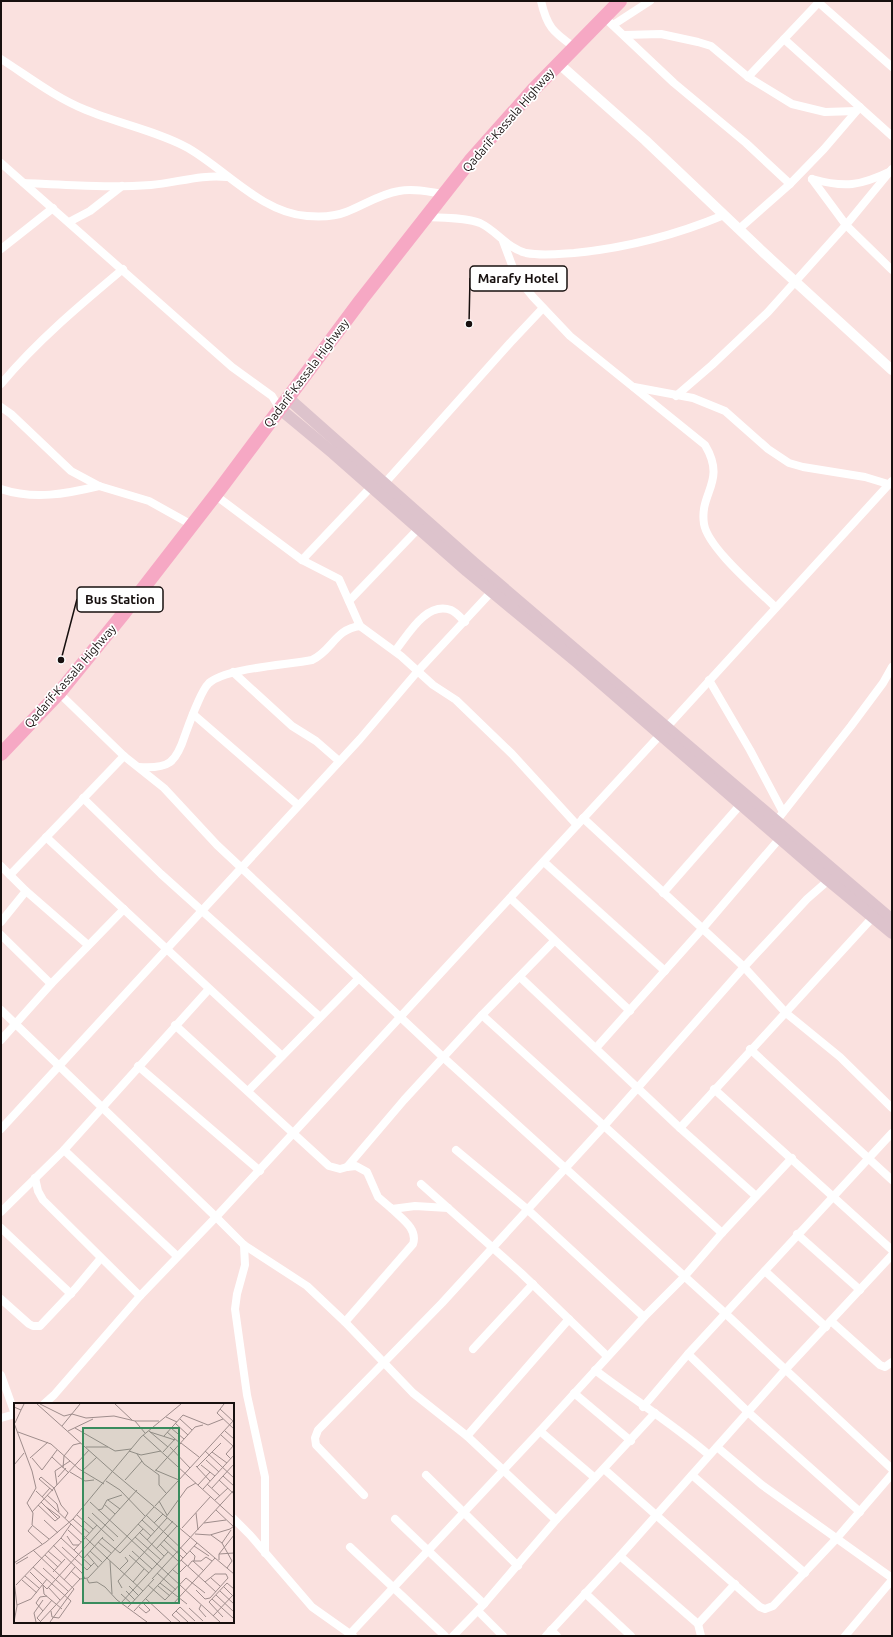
<svg xmlns="http://www.w3.org/2000/svg" width="893" height="1637" font-family="Ubuntu,sans-serif">
	<style>
		.lines { fill: none; stroke-linecap: round; stroke-linejoin: round }
		.minor { stroke: #fff; stroke-width: 8 }
		.tertiary { stroke: #fff; stroke-width: 10 }
		.secondary { stroke: #ddc3cc; stroke-width: 12 }
		.trunk { stroke: #f6a8c4; stroke-width: 14 }
		.labels { text-anchor: middle; dominant-baseline: central; stroke-width: 3.5; stroke-linejoin: round; paint-order: stroke }
		.street-label { font-size: 12px; fill: #17100f; stroke: #fff }
		.inset-road { fill: none; stroke: #9f8d8c; stroke-width: 1 }
		.view { fill: #3a8c5e; fill-opacity: 0.15; stroke: #3a8c5e; stroke-width: 2 }
		.inset-edge { fill: none; stroke: #17100f; stroke-width: 2 }
		.leader { fill: none; stroke: #17100f; stroke-width: 1.5 }
		.callout-dot { fill: #17100f; stroke: #fff; stroke-width: 1.5 }
		.callout { fill: #fff; stroke: #17100f; stroke-width: 1.5 }
		.callout-label { font-size: 13px; text-anchor: middle; font-weight: bold; fill: #17100f }
	</style>
	<rect width="100%" height="100%" fill="#fae1df"/>
	<g class="lines">
		<g class="minor">
			<path d="M541,1C547,27 553,32 574,47"/>
			<path d="M818,2L892,67"/>
			<path d="M604,17L674,83L746,143L790,184"/>
			<path d="M613,25L650,1"/>
			<path d="M624,35L661,34L698,42L711,46L748,77L792,104L825,112L856,111"/>
			<path d="M784,39L892,136"/>
			<path d="M1,59C29,77 56,98 86,110C117,123 160,132 188,148C226,170 262,213 307,216C320,217 334,217 346,212C364,205 380,194 399,191C414,188 429,192 444,194"/>
			<path d="M748,77L820,1"/>
			<path d="M1,163L198,337L232,367L272,396L280,409"/>
			<path d="M812,179L846,225L892,270"/>
			<path d="M812,179C845,188 860,186 891,171"/>
			<path d="M24,183C66,185 109,188 151,185C176,183 201,174 227,177"/>
			<path d="M426,217C443,218 464,217 480,223C497,231 507,248 526,253C542,256 558,254 574,253C626,248 676,235 724,215"/>
			<path d="M69,222L90,211L122,186"/>
			<path d="M739,229L790,184L824,149L860,107"/>
			<path d="M503,241L516,276L533,297L570,336L705,445C727,482 699,492 704,524C708,548 757,589 775,607"/>
			<path d="M1,249L53,208"/>
			<path d="M1,384C37,341 80,305 123,269"/>
			<path d="M634,387L693,398L725,411L768,449L789,463L803,467L865,477L888,484"/>
			<path d="M676,396L712,365L768,312L846,225L892,169"/>
			<path d="M1,407L11,414L71,471L99,486L149,501L192,525"/>
			<path d="M384,484L510,343L543,308"/>
			<path d="M1,489C34,500 66,494 99,486"/>
			<path d="M215,495L302,560L339,579L360,626L401,656L433,685L456,700L512,754L577,825"/>
			<path d="M302,560L372,486"/>
			<path d="M349,601L419,528"/>
			<path d="M395,651C408,635 426,601 451,610C456,612 461,618 465,622"/>
			<path d="M233,672L292,726L316,741L339,761"/>
			<path d="M709,680L750,750L783,812"/>
			<path d="M59,693L124,756L164,788L217,845L444,1058L726,1314L892,1469"/>
			<path d="M193,714L298,805"/>
			<path d="M666,728L892,481"/>
			<path d="M139,767C169,769 176,763 185,735C189,724 193,713 198,702C201,695 204,688 209,683C225,668 288,665 312,660C332,651 335,629 360,626"/>
			<path d="M83,798L161,874L320,1017"/>
			<path d="M583,818L744,967L786,1013L840,1057L892,1108"/>
			<path d="M774,824L851,726L883,683L892,667"/>
			<path d="M46,837L282,1056"/>
			<path d="M544,862L665,971"/>
			<path d="M1,866L26,891L88,945"/>
			<path d="M10,875L124,756"/>
			<path d="M663,893L741,804"/>
			<path d="M510,898L630,1011"/>
			<path d="M1,922L26,891"/>
			<path d="M1,935L51,984"/>
			<path d="M520,977L680,1128L756,1196"/>
			<path d="M1,1010L216,1217L660,735"/>
			<path d="M482,1015L722,1233"/>
			<path d="M175,1025L329,1166L340,1169L347,1167L404,1100L482,1015L554,941"/>
			<path d="M1,1040L51,984L124,909"/>
			<path d="M596,1048L703,928L780,838"/>
			<path d="M750,1049L892,1180"/>
			<path d="M138,1066L260,1171"/>
			<path d="M714,1089L892,1250"/>
			<path d="M248,1091L359,978"/>
			<path d="M680,1128L873,917"/>
			<path d="M1,1129L360,739L417,672L495,588"/>
			<path d="M64,1150L177,1256"/>
			<path d="M456,1150L527,1209L644,1317"/>
			<path d="M347,1167L356,1166L367,1172L378,1197L392,1209L415,1206L448,1208"/>
			<path d="M35,1178L38,1191L43,1200L140,1296"/>
			<path d="M421,1184L521,1273L607,1356"/>
			<path d="M1,1212L64,1150L209,989"/>
			<path d="M1,1228L71,1294"/>
			<path d="M797,1234L860,1290"/>
			<path d="M244,1245L245,1265L237,1294L235,1309L247,1395L265,1477V1553"/>
			<path d="M765,1271L826,1327"/>
			<path d="M1,1299L29,1324L33,1326H40L75,1289L101,1258"/>
			<path d="M831,1321L880,1365L885,1367L892,1362"/>
			<path d="M345,1322L413,1244C418,1229 402,1219 392,1209"/>
			<path d="M473,1349L533,1284"/>
			<path d="M688,1354L748,1412L860,1512"/>
			<path d="M595,1370C633,1399 673,1424 709,1455"/>
			<path d="M1,1375L15,1414"/>
			<path d="M574,1393L631,1441"/>
			<path d="M44,1404L54,1395L140,1296L216,1217L244,1245L307,1286L345,1322L413,1393L467,1436L556,1520"/>
			<path d="M643,1407L688,1354L892,1133"/>
			<path d="M1,1418L15,1414"/>
			<path d="M540,1431L595,1478"/>
			<path d="M467,1436L569,1319"/>
			<path d="M717,1447L762,1485L892,1578"/>
			<path d="M604,1469L760,1607L765,1609L773,1606L837,1538L892,1474"/>
			<path d="M426,1475L518,1566"/>
			<path d="M692,1475L805,1573"/>
			<path d="M364,1495L316,1445L315,1438L318,1430L442,1303L604,1126L744,967L807,899L831,878"/>
			<path d="M233,1518L250,1535L312,1607L353,1636"/>
			<path d="M395,1519L484,1604"/>
			<path d="M350,1547L445,1636"/>
			<path d="M620,1556L698,1624L701,1636"/>
			<path d="M585,1593L631,1636"/>
			<path d="M478,1611L503,1636"/>
			<path d="M698,1624L735,1584"/>
			<path d="M551,1630L557,1636"/>
			<path d="M350,1634L540,1431L644,1317L684,1277L722,1233L792,1158"/>
			<path d="M453,1636L484,1604L556,1520L655,1413"/>
			<path d="M546,1636L620,1556L785,1370L892,1255"/>
			<path d="M845,1636L892,1580"/>
		</g>
		<path class="tertiary" d="M558,63L645,140L764,253L892,370"/>
		<g class="secondary">
			<path d="M288,398L474,563L892,920"/>
			<path d="M280,409L333,453L467,571L578,663L828,880L892,933"/>
		</g>
		<path class="trunk" d="M1,754L59,693L124,613L220,489L361,300L470,161L533,90L620,1"/>
	</g>
	<g class="labels">
		<g class="street-label">
			<text transform="translate(508 120) rotate(-49)">Qadarif-Kassala Highway</text>
			<text transform="translate(306 373) rotate(-53)">Qadarif-Kassala Highway</text>
			<text transform="translate(70 676) rotate(-49)">Qadarif-Kassala Highway</text>
		</g>
	</g>
	<g transform="translate(14 1403)">
		<rect width="220" height="220" fill="#fae1df"/>
		<path class="inset-road" d="M23,1L99,69M26,1L50,13L58,11L72,15L100,13L121,18H145M101,1L118,17M210,1L203,10L220,26M0,4L7,7L10,1M206,6L220,19M152,14L163,19M166,16L178,27M121,18L131,30M0,20L18,68L22,85L13,100L19,110L18,122L35,136M1,20L7,7M161,20L174,32M48,23L66,1M61,25L101,48L117,46M157,25L170,36M54,28L79,16M135,28L154,44M211,28L220,36M4,29L37,41L65,66L90,81M136,29L161,37M153,29L167,41M129,32L220,115M207,32L219,43M150,33L169,12L194,22L209,16M167,40L185,54M72,44H94M156,44L176,65M115,48L127,52L147,48M191,48L220,75M149,49L161,36M198,49L213,60M123,51L130,61L145,72V82L152,90M38,54L55,70M16,55L34,39M18,55L28,67L43,47M217,56L212,51L220,42M192,57L205,69M0,62L10,50M187,62L201,73M182,63L196,78M183,64L207,40M49,65L50,53L59,42L67,40M141,67L165,77M142,67L181,24L189,22M68,68L83,54M56,69L71,78L80,77M99,69L220,171M209,73L220,83M44,74L52,65M25,76L27,74L40,85L47,102L54,110L51,115M25,76L39,88M111,77L128,58M205,77L220,91M92,78L106,87L131,113M193,81L206,93M43,82L41,68L56,58M184,82L196,69M198,85L220,61M189,86L220,52M22,88L93,155L140,104M33,92L43,101L45,109M28,94L36,85M94,97L106,106M201,97L214,85M145,98L153,112M27,99L44,116M76,99L206,219M90,101L101,111M24,102L41,118L46,114L32,104M141,103L220,17M84,107L88,106L93,97L108,92M202,107L220,124M18,109L75,47M78,110L104,134M182,110L184,127M63,112L79,126M132,112L173,151M74,114L100,138M152,114L173,85L182,80M59,116L75,130M30,117L44,130M128,117L141,129M140,120L149,111M190,120L212,117M124,121L137,133M18,123L14,128L28,141M168,125L197,93M54,127L67,139M125,129L150,153M181,131L196,132L216,126L220,123M197,132L208,140L218,158L213,165M53,133L59,142H65M121,134L147,157M47,135L77,163M88,135L106,150L129,126M133,137L153,115M150,137L169,155M84,139L97,150M208,140L217,127M146,141L165,159M39,142L68,170L71,176M180,143L195,153M48,144L73,167L80,160M142,146L163,123M19,147L60,186L36,219M60,147L83,122M34,148L48,160M76,148L88,159M118,148L138,166M176,148L181,153L180,158M73,151L84,164M205,151L220,150M31,152L44,164M115,152L135,170M69,156L89,134M167,157L202,189M205,157V151L220,132M96,158L98,191M179,158L190,168M0,160L32,139L59,116L127,34L167,1M2,161L14,154M174,163L178,158H187L192,154L198,158M19,164L57,198L45,215L38,214L37,208M29,165L54,188M106,166L114,158L111,154M158,166L164,171L173,162M57,168L66,176L74,175L93,155L129,188M16,169L33,186L123,87M39,169L51,156M143,170L162,187M11,173L25,185M197,175L206,183M73,176L75,180L83,179L91,184L103,197L133,219M138,176L220,87M0,177L3,203L0,219M8,177L23,190M50,177L61,164M119,179L130,166M191,179L201,171H212M146,180L173,201M2,182L47,135L57,121M29,182L30,191L48,206M134,182L151,197L172,175L191,190M115,183L125,193M144,183L156,193M34,184L46,197M210,184L220,194M108,185L104,178L159,118M182,187L191,196L196,195L214,175L212,171M112,188L121,197M206,188L220,201M107,191L118,201M202,192L220,209M132,196L157,219M198,196L219,215M107,200L154,149M159,201L201,155M3,202L17,196L33,176M187,202L185,206L192,214M114,204L140,176M125,204L132,210L136,207L128,199M175,205L189,218M29,208L22,200L26,194L33,193M120,208L183,140M162,208L174,219M199,213L220,191M209,214L195,199L213,180L220,186M22,219L20,210L29,197M26,219L66,176M27,219L23,215L38,197M166,219L158,212L166,204L181,218"/>
		<path class="view" d="M69,25H165V200H69Z"/>
		<rect width="220" height="220" class="inset-edge"/>
	</g>
	<path class="leader" d="M469 324L470 278M61 660L77 599"/>
	<g class="callout-dot">
		<circle cx="469" cy="324" r="4"/>
		<circle cx="61" cy="660" r="4"/>
	</g>
	<g class="callout">
		<rect x="470" y="266" width="97" height="25" rx="4"/>
		<rect x="77" y="587" width="86" height="25" rx="4"/>
	</g>
	<g class="callout-label">
		<text x="518" y="283">Marafy Hotel</text>
		<text x="120" y="604">Bus Station</text>
	</g>
	<rect width="893" height="1637" fill="none" stroke="#17100f" stroke-width="4"/>
</svg>
